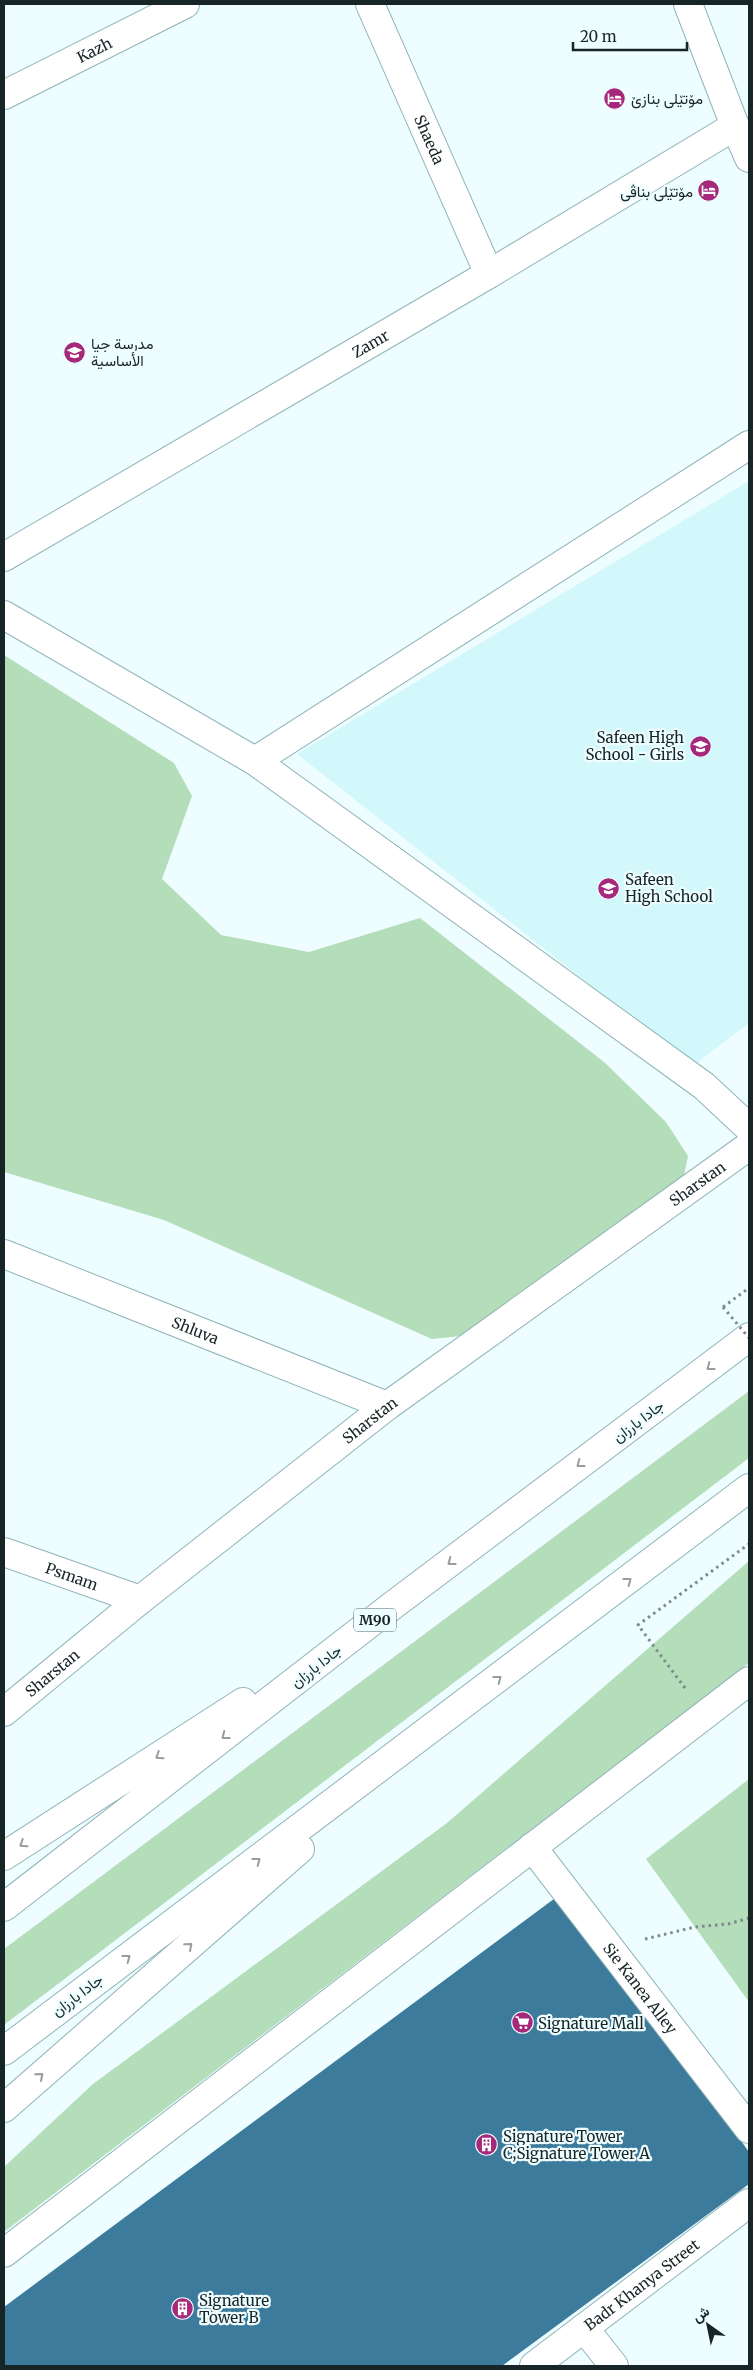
<svg xmlns="http://www.w3.org/2000/svg" width="753" height="2370" font-family="Merriweather,Vazirmatn,serif">
	<style>
		.built { fill: #d2f8fc }
		.green { fill: #b4ddba }
		.building { fill: #3c7b9b }
		.lines { fill: none; stroke-linecap: round; stroke-linejoin: round }
		.minor-casing { stroke: #90b4b8; stroke-width: 30 }
		.secondary-casing { stroke: #90b4b8; stroke-width: 30 }
		.motorway-casing { stroke: #90b4b8; stroke-width: 30 }
		.path { stroke: #7d8b8d; stroke-width: 3; stroke-dasharray: 2.5 4; stroke-linecap: butt }
		.minor { stroke: #fff; stroke-width: 28 }
		.secondary { stroke: #fff; stroke-width: 28 }
		.motorway { stroke: #fff; stroke-width: 28 }
		.path-bridge { stroke: #7d8b8d; stroke-width: 3; stroke-dasharray: 2.5 4; stroke-linecap: butt }
		.oneway { stroke: #979d9e }
		.labels { text-anchor: middle; dominant-baseline: central; stroke-width: 4.5; stroke-linejoin: round; paint-order: stroke }
		.shield { fill: #eefdff; stroke: #586668; stroke-width: 1 }
		.shield-label { font-size: 14px; font-weight: bold; fill: #172527 }
		.street-label { font-size: 15px; fill: #172527; stroke: #eefdff }
		.poi-label { font-size: 15px; fill: #172527; stroke: #eefdff; text-anchor: start }
	</style>
	<rect width="100%" height="100%" fill="#eefdff"/>
	<path class="built" d="M749,481V1023L693,1066L297,754Z"/>
	<g class="green">
		<path d="M4,655L174,763L192,796L162,879L221,935L309,952L420,918L604,1062L666,1122L688,1156L681,1190L471,1335L432,1339L164,1220L4,1172Z"/>
		<path d="M749,1391V1458L4,2025V1949Z"/>
		<path d="M749,1561V1663L4,2232V2167L93,2084L447,1823Z"/>
		<path d="M749,1779V2002L646,1859Z"/>
	</g>
	<path class="building" d="M562,1893L749,2152V2184L502,2366H4V2307Z"/>
	<g class="lines">
		<defs>
			<g id="minor">
				<path id="s1" d="M370,4L489,274"/>
				<path id="s2" d="M4,95L185,4"/>
				<path id="s3" d="M4,557L489,274L735,126"/>
				<path d="M4,615L255,761L704,1086L749,1128"/>
				<path d="M255,761L749,445"/>
				<path id="s4" d="M4,1254L387,1406"/>
				<path id="s5" d="M4,1552L140,1600"/>
				<path id="s6" d="M532,1847L749,2129"/>
				<path d="M584,2328L614,2366"/>
				<path id="s7" d="M534,2366L749,2203"/>
			</g>
			<g id="secondary">
				<path d="M688,4L735,126L749,158"/>
				<path id="s8" d="M4,1712L140,1600L387,1406L749,1146"/>
				<path d="M4,2253L749,1681"/>
			</g>
			<g id="motorway">
				<path d="M4,1856L243,1702"/>
				<path d="M4,1907L392,1606L749,1337"/>
				<path d="M4,2051L749,1488"/>
				<path d="M4,2108L300,1849"/>
			</g>
		</defs>
		<use href="#minor" class="minor-casing"/>
		<use href="#secondary" class="secondary-casing"/>
		<use href="#motorway" class="motorway-casing"/>
		<g class="path">
			<path d="M723,1307L749,1288"/>
			<path d="M685,1688L638,1625L749,1544"/>
			<path d="M645,1939L695,1927L728,1924L749,1918"/>
		</g>
		<use href="#minor" class="minor"/>
		<use href="#secondary" class="secondary"/>
		<use href="#motorway" class="motorway"/>
		<path class="path-bridge" d="M723,1307L749,1338"/>
	</g>
	<defs><path id="oneway-chevron" d="M-2-3.5L2.5 0L-2 3.5" fill="none" stroke-width="1.6" stroke-linecap="round" stroke-linejoin="round" transform="scale(1.25)"/></defs>
	<g class="oneway">
		<use href="#oneway-chevron" transform="translate(710 1367) rotate(143)"/>
		<use href="#oneway-chevron" transform="translate(580 1464) rotate(143)"/>
		<use href="#oneway-chevron" transform="translate(451 1562) rotate(143)"/>
		<use href="#oneway-chevron" transform="translate(628 1581) rotate(-37)"/>
		<use href="#oneway-chevron" transform="translate(498 1679) rotate(-37)"/>
		<use href="#oneway-chevron" transform="translate(225 1736) rotate(142)"/>
		<use href="#oneway-chevron" transform="translate(159 1756) rotate(147)"/>
		<use href="#oneway-chevron" transform="translate(23 1844) rotate(147)"/>
		<use href="#oneway-chevron" transform="translate(257 1861) rotate(-37)"/>
		<use href="#oneway-chevron" transform="translate(189 1946) rotate(-41)"/>
		<use href="#oneway-chevron" transform="translate(127 1958) rotate(-37)"/>
		<use href="#oneway-chevron" transform="translate(40 2076) rotate(-41)"/>
	</g>
	<defs>
		<symbol id="hotel-disc" viewBox="-11 -11 22 22"><circle r="9.5" fill="#a5287b" stroke="#eefdff"/><path d="M-6-4.5h1.5V1H6V5H4.5V3h-9V5H-6ZM-4 0a1.8 1.8 0 1 1 3.6 0ZM.5 0V-2.5h3Q6-2.5 6 0Z" fill="#fff"/></symbol>
		<symbol id="school-disc" viewBox="-11 -11 22 22"><circle r="9.5" fill="#a5287b" stroke="#eefdff"/><path d="M0-5L7-2L0 1L-7-2ZM-4 1L0 2.5L4 1V4Q0 6-4 4Z" fill="#fff"/></symbol>
		<symbol id="supermarket-disc" viewBox="-11 -11 22 22"><circle r="9.5" fill="#a5287b" stroke="#eefdff"/><path d="M-6-5.5h2.5l.6 2H6L4.5 2H-2.5L-4.4-4H-6ZM-1.5 3.2a1.3 1.3 0 1 0 .1 0ZM3 3.2a1.3 1.3 0 1 0 .1 0Z" fill="#fff"/></symbol>
		<symbol id="building-disc" viewBox="-11 -11 22 22"><circle r="9.5" fill="#a5287b" stroke="#eefdff"/><path d="M-4-6H4V6H1V3H-1V6H-4ZM-2.5-4.3h1.7v1.8h-1.7ZM.8-4.3h1.7v1.8H.8ZM-2.5-1h1.7V.8h-1.7ZM.8-1h1.7V.8H.8Z" fill="#fff"/></symbol>
	</defs>
	<g fill-rule="evenodd">
		<use href="#hotel-disc" x="602" y="86" width="25" height="25"/>
		<use href="#hotel-disc" x="696" y="178" width="25" height="25"/>
		<use href="#school-disc" x="62" y="340" width="25" height="25"/>
		<use href="#school-disc" x="688" y="734" width="25" height="25"/>
		<use href="#school-disc" x="596" y="876" width="25" height="25"/>
		<use href="#supermarket-disc" x="510" y="2010" width="25" height="25"/>
		<use href="#building-disc" x="474" y="2132" width="25" height="25"/>
		<use href="#building-disc" x="170" y="2296" width="25" height="25"/>
	</g>
	<g class="labels">
		<rect class="shield" x="354" y="1608.5" width="42" height="23" rx="4"/>
		<g class="shield-label">
			<text x="375" y="1620">M90</text>
		</g>
		<g class="street-label">
			<text stroke="none"><textPath href="#s2" startOffset="101">Kazh</textPath></text>
			<text stroke="none"><textPath href="#s1" startOffset="148">Shaeda</textPath></text>
			<text stroke="none"><textPath href="#s3" startOffset="424">Zamr</textPath></text>
			<text stroke="none"><textPath href="#s8" startOffset="872">Sharstan</textPath></text>
			<text stroke="none"><textPath href="#s4" startOffset="206">Shluva</textPath></text>
			<text stroke="none"><textPath href="#s8" startOffset="468">Sharstan</textPath></text>
			<text transform="translate(638 1421) rotate(-37)">جادا بارزان</text>
			<text stroke="none"><textPath href="#s5" startOffset="72">Psmam</textPath></text>
			<text transform="translate(316 1666) rotate(-38)">جادا بارزان</text>
			<text stroke="none"><textPath href="#s8" startOffset="62">Sharstan</textPath></text>
			<text stroke="none"><textPath href="#s6" startOffset="178">Sie Kanea Alley</textPath></text>
			<text transform="translate(77 1995) rotate(-37)">جادا بارزان</text>
			<text stroke="none"><textPath href="#s7" startOffset="135">Badr Khanya Street</textPath></text>
		</g>
		<g class="poi-label">
			<text x="631" y="98">مۆتێلی بنازێ</text>
			<text x="693" y="191" text-anchor="end">مۆتێلی بناڤی</text>
			<text x="91" y="343">مدرسة جيا<tspan x="91" dy="17">الأساسية</tspan></text>
			<text x="684" y="737" text-anchor="end">Safeen High<tspan x="684" dy="17">School - Girls</tspan></text>
			<text x="625" y="879">Safeen<tspan x="625" dy="17">High School</tspan></text>
			<text x="538" y="2023">Signature Mall</text>
			<text x="503" y="2136">Signature Tower<tspan x="503" dy="17">C;Signature Tower A</tspan></text>
			<text x="199" y="2300">Signature<tspan x="199" dy="17">Tower B</tspan></text>
		</g>
	</g>
	<rect width="753" height="2370" fill="none" stroke="#172527" stroke-width="10"/>
	<g transform="translate(708 2325) rotate(327)" stroke="#eefdff" stroke-width="4" paint-order="stroke">
	<path d="M0-4L9 19L0 12L-9 19Z" fill="#172527"/>
	<text y="-8" font-size="14" font-weight="bold" text-anchor="middle" fill="#172527">ش</text>
	</g>
	<path d="M573 42v8h114v-8" fill="none" stroke="#172527" stroke-width="2.5"/>
	<text x="580" y="42" font-size="15" fill="#172527" stroke="#eefdff" stroke-width="4" paint-order="stroke">20 m</text>
</svg>
